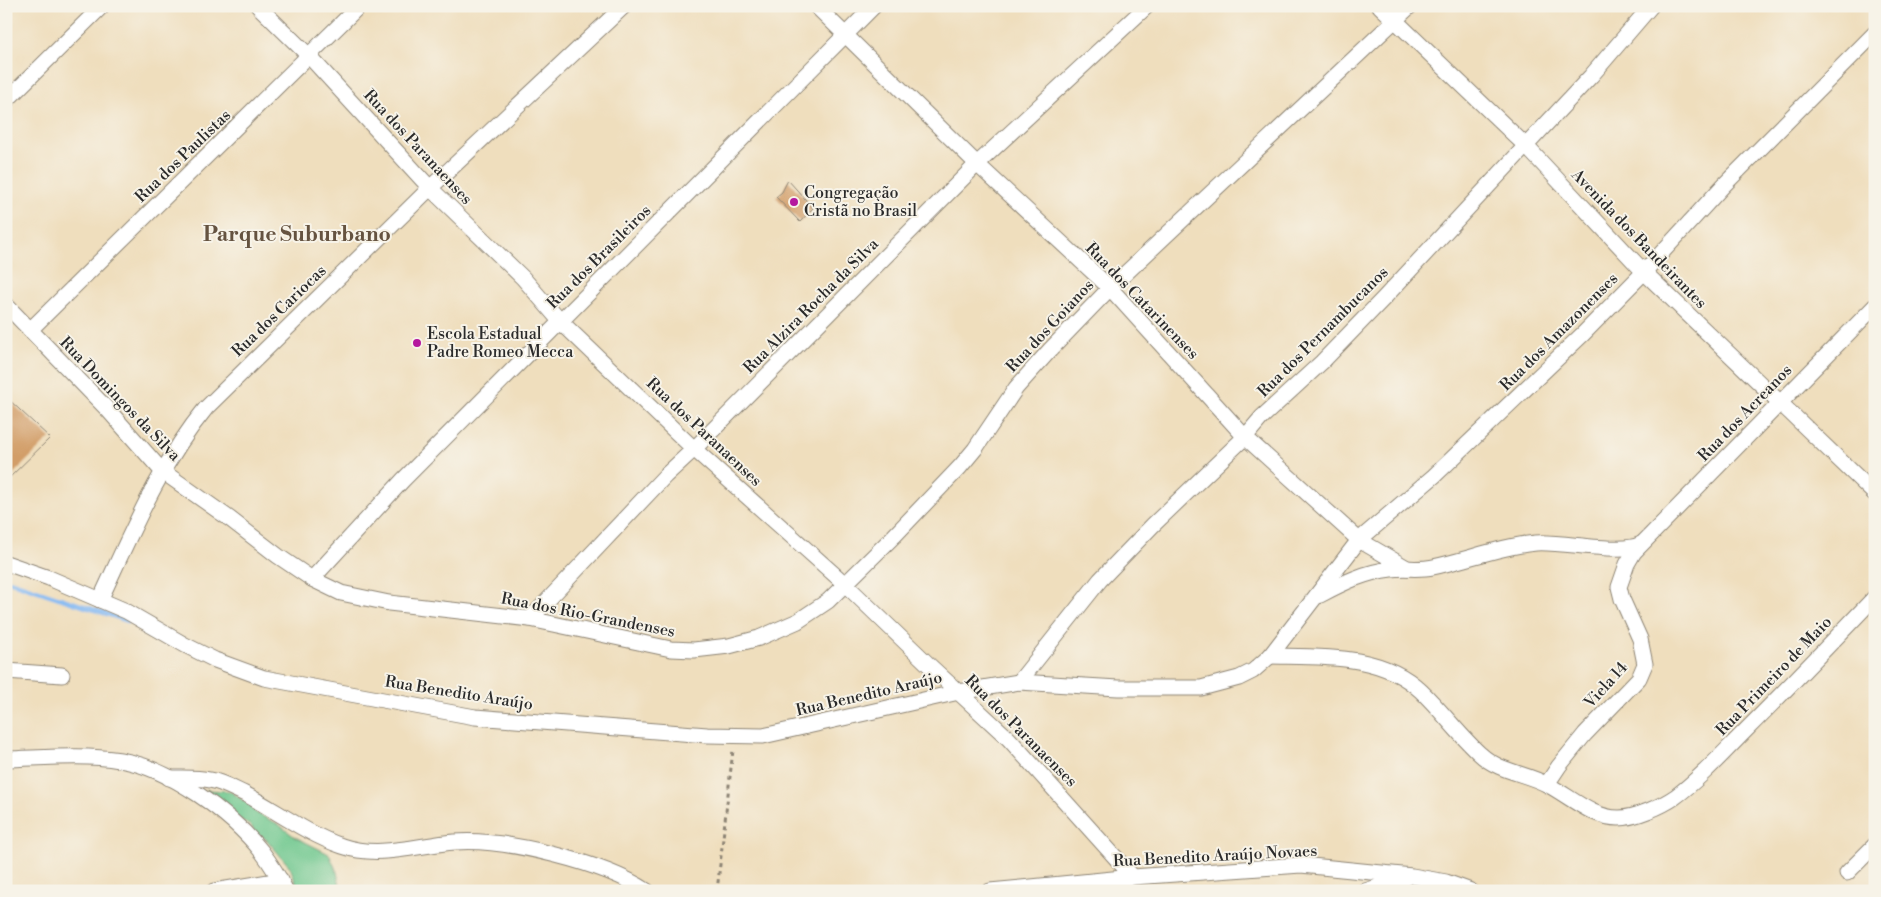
<svg xmlns="http://www.w3.org/2000/svg" width="1881" height="897" font-family="'Libre Bodoni',serif">
	<style>
		.green { fill: #6fc88f; stroke: #4d7a5d }
		.lines { fill: none; stroke-linecap: round; stroke-linejoin: round }
		.stream { stroke: #84b9f3; stroke-width: 5 }
		.building { fill: #d29d68 }
		.street-casing { stroke: #8d8474; stroke-width: 17 }
		.path { stroke: #8d8474; stroke-width: 3; stroke-dasharray: 4 4; stroke-linecap: butt }
		.street { stroke: #fff; stroke-width: 15 }
		.poi-dot { fill: #b5179e; stroke: #f7f3e8; stroke-width: 2 }
		.labels { text-anchor: middle; dominant-baseline: central; stroke-width: 4; stroke-linejoin: round; paint-order: stroke }
		.street-label { font-size: 16px; fill: #2b2b2b; stroke: #f7f3e8 }
		.poi-label { font-size: 16px; fill: #2b2b2b; stroke: #f7f3e8; text-anchor: start }
		.district-label { font-size: 21px; font-weight: bold; fill: #655340; stroke: #f7f3e8 }
	</style>
	<rect width="100%" height="100%" fill="#f7f3e8"/>
	<filter id="ink" filterUnits="userSpaceOnUse"><feTurbulence type="fractalNoise" baseFrequency=".02" numOctaves="2"/><feDisplacementMap in="SourceGraphic" scale="10" xChannelSelector="R" yChannelSelector="G"/><feConvolveMatrix kernelMatrix="1 2 1 2 8 2 1 2 1" color-interpolation-filters="sRGB"/></filter>
	<filter id="wash" filterUnits="userSpaceOnUse"><feTurbulence type="fractalNoise" baseFrequency=".0096" numOctaves="4" result="noise"/><feDisplacementMap in="SourceGraphic" scale="20" xChannelSelector="R" yChannelSelector="G"/><feGaussianBlur stdDeviation="1.12" result="paint"/><feColorMatrix in="noise" values="0 0 0 0 0 0 0 0 0 0 0 0 0 0 0 0 0 1.4 0 .05"/><feComposite in="paint" operator="in"/></filter>
	<g filter="url(#wash)">
		<rect width="100%" height="100%" fill="#efdebd"/>
		<path class="green" d="M206,790L230,791L251,806L256,813L278,824L295,837L329,854L337,872L341,891H299L290,867L266,839L255,834L252,827L229,812L217,797Z"/>
		<g class="lines">
			<path class="stream" d="M6,580L128,621"/>
		</g>
		<g id="blocks">
			<g class="building">
				<path d="M788,180L813,208L800,222L776,197L782,192Z"/>
				<path d="M6,397L50,438L6,481Z"/>
			</g>
		</g>
	</g>
	<g filter="url(#ink)">
		<use href="#blocks" fill-opacity="0" stroke="#8d8474" stroke-width="1"/>
		<g class="lines">
			<defs>
				<g id="street">
					<path d="M258,6L309,56L430,188L523,278L560,321L694,449L845,584L929,665L1009,739L1133,877"/>
					<path d="M816,6L977,164L1110,288L1245,437L1359,540L1407,568"/>
					<path d="M1380,6L1525,145L1644,272L1875,494"/>
					<path d="M6,101L102,6"/>
					<path d="M6,305L109,411L162,471L230,519L278,556L312,579L341,593L389,603L530,619L671,649L694,650L729,646L759,638L798,621L828,601L894,536L960,467L975,449L1016,388L1050,350L1110,288L1410,6"/>
					<path d="M30,330L359,6"/>
					<path d="M6,563L49,578L126,611L185,645L215,660L264,678L475,717L707,735L763,736L959,692L1019,682L1118,688H1201L1239,678L1253,671L1270,656L1359,540L1434,476L1584,333L1644,272L1723,186L1875,33"/>
					<path d="M312,579L403,480L874,6"/>
					<path d="M1320,595C1343,583 1365,572 1391,569C1405,567 1419,570 1433,567C1467,560 1501,546 1536,543C1563,541 1623,555 1641,544"/>
					<path d="M100,600C131,534 159,465 206,408L430,188L624,6"/>
					<path d="M530,619L665,476L694,449L977,164L1147,6"/>
					<path d="M1270,656C1321,657 1382,653 1421,691C1442,711 1459,735 1480,754C1499,772 1526,773 1548,785C1571,797 1592,818 1619,818C1635,818 1662,806 1675,797C1702,777 1725,751 1749,727C1792,684 1833,641 1875,597"/>
					<path d="M6,671L62,675"/>
					<path d="M1019,682L1100,580L1153,525L1245,437L1262,417L1322,362L1383,299L1591,76L1651,6"/>
					<path d="M6,759C44,758 83,754 120,760C170,768 231,813 262,852C271,864 279,877 286,891"/>
					<path d="M169,778C183,778 196,777 210,780C222,782 234,789 245,794C277,811 307,834 342,846C379,859 417,845 455,842C505,838 605,863 647,891"/>
					<path d="M1547,784L1559,766L1585,734L1639,678L1645,664L1640,639L1622,599L1619,587L1627,564L1634,552L1875,306"/>
					<path d="M1847,873L1875,845"/>
					<path d="M214,891L281,880"/>
					<path d="M990,891L1133,877L1301,865L1412,876L1446,882L1471,891"/>
					<path d="M1365,891L1406,878"/>
				</g>
			</defs>
			<use href="#street" class="street-casing"/>
			<path class="path" d="M717,891L733,750"/>
			<use href="#street" class="street"/>
		</g>
	</g>
	<g class="poi-dot">
		<circle cx="794" cy="202" r="5"/>
		<circle cx="417" cy="343" r="5"/>
	</g>
	<g class="labels">
		<g class="street-label">
			<text transform="translate(418 147) rotate(47)">Rua dos Paranaenses</text>
			<text transform="translate(183 156) rotate(-44)">Rua dos Paulistas</text>
			<text transform="translate(1639 239) rotate(46)">Avenida dos Bandeirantes</text>
			<text transform="translate(599 257) rotate(-45)">Rua dos Brasileiros</text>
			<text transform="translate(1142 301) rotate(46)">Rua dos Catarinenses</text>
			<text transform="translate(811 306) rotate(-45)">Rua Alzira Rocha da Silva</text>
			<text transform="translate(279 311) rotate(-44)">Rua dos Cariocas</text>
			<text transform="translate(1050 326) rotate(-47)">Rua dos Goianos</text>
			<text transform="translate(1323 332) rotate(-45)">Rua dos Pernambucanos</text>
			<text transform="translate(1559 332) rotate(-45)">Rua dos Amazonenses</text>
			<text transform="translate(120 399) rotate(46)">Rua Domingos da Silva</text>
			<text transform="translate(1745 413) rotate(-46)">Rua dos Acreanos</text>
			<text transform="translate(704 432) rotate(43)">Rua dos Paranaenses</text>
			<text transform="translate(588 615) rotate(11)">Rua dos Rio-Grandenses</text>
			<text transform="translate(1774 676) rotate(-46)">Rua Primeiro de Maio</text>
			<text transform="translate(1606 685) rotate(-48)">Viela 14</text>
			<text transform="translate(459 693) rotate(9)">Rua Benedito Araújo</text>
			<text transform="translate(869 694) rotate(-13)">Rua Benedito Araújo</text>
			<text transform="translate(1021 731) rotate(45)">Rua dos Paranaenses</text>
			<text transform="translate(1215 856) rotate(-3)">Rua Benedito Araújo Novaes</text>
		</g>
		<g class="poi-label">
			<text x="804" y="193">Congregação<tspan x="804" dy="18">Cristã no Brasil</tspan></text>
			<text x="427" y="334">Escola Estadual<tspan x="427" dy="18">Padre Romeo Mecca</tspan></text>
		</g>
		<g class="district-label">
			<text x="297" y="235">Parque Suburbano</text>
		</g>
	</g>
	<rect width="1881" height="897" fill="none" stroke="#f7f3e8" stroke-width="25"/>
</svg>
